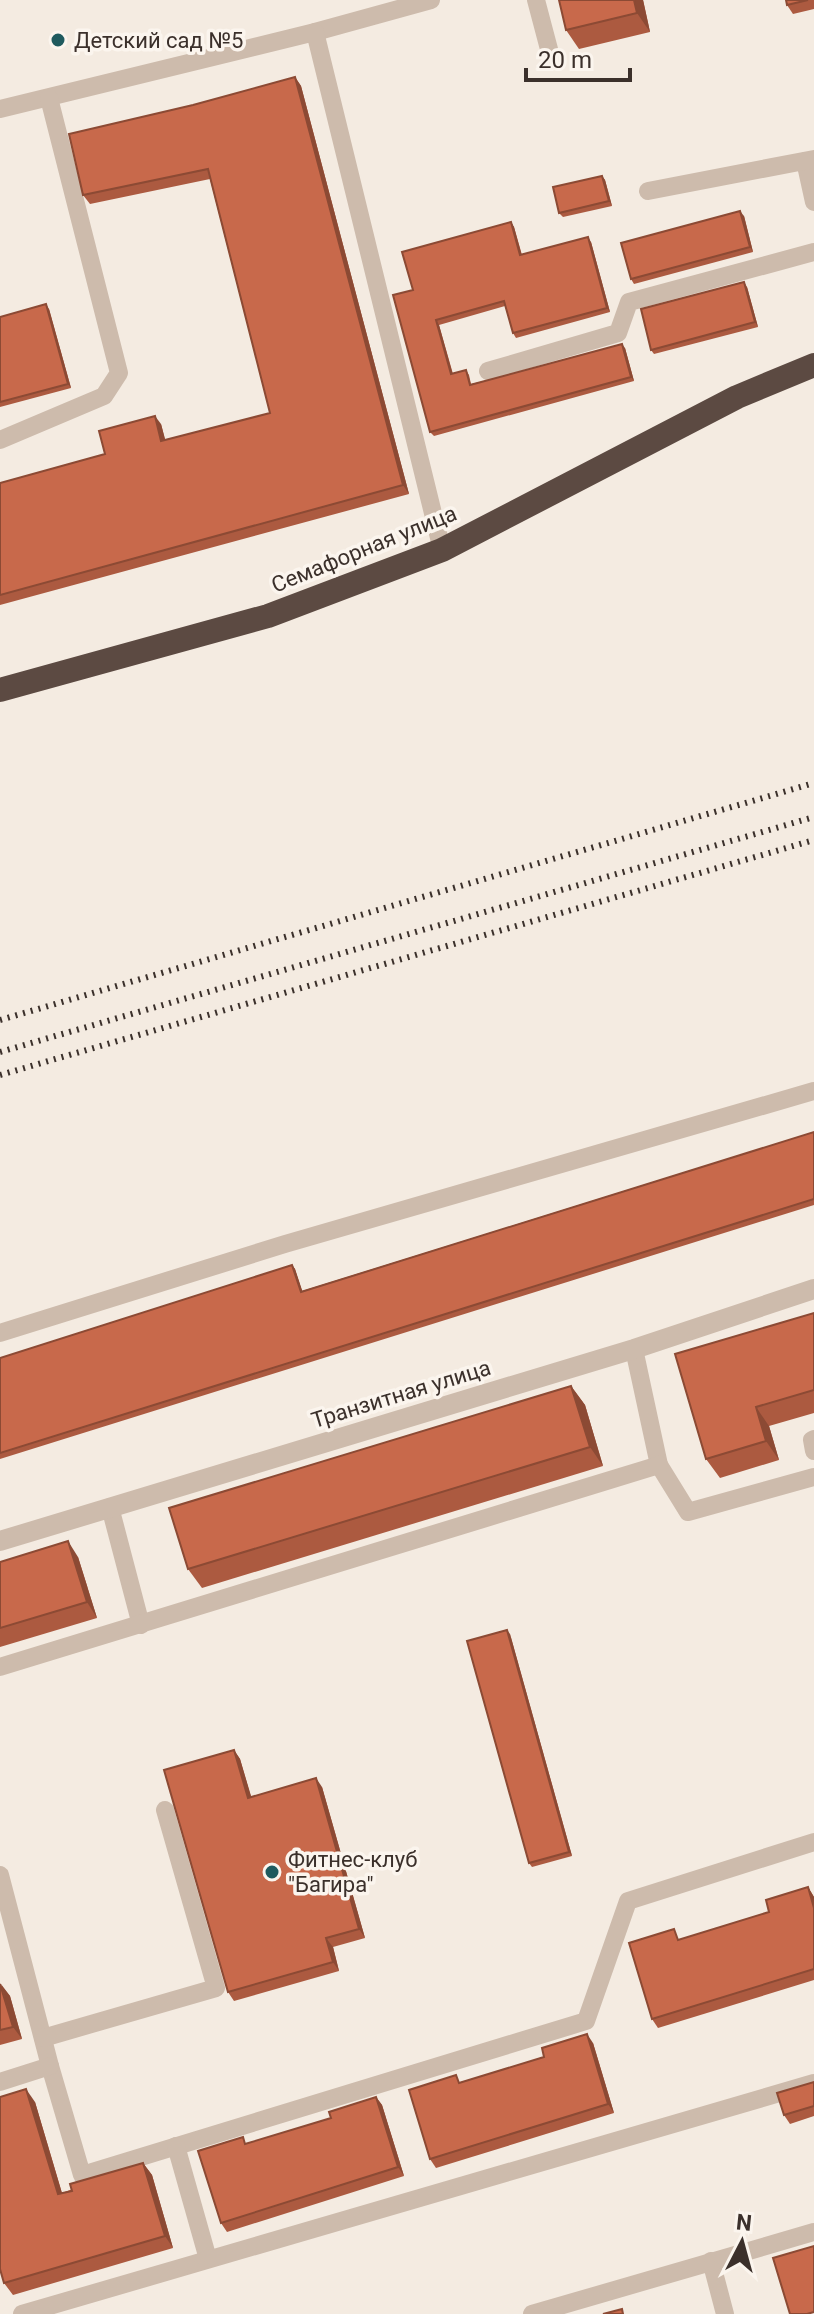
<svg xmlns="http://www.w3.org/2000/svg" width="814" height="2314" font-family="Roboto,sans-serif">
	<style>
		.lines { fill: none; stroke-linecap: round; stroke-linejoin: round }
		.lane { stroke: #cdbbac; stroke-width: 18 }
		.street { stroke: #cdbbac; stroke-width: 20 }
		.highway { stroke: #5c4a42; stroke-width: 24 }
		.rail { stroke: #3b302b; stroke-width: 6; stroke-dasharray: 2 6; stroke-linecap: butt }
		.wall { fill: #ac5a40 }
		.shaded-wall { fill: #8c4a34 }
		.building { fill: #c8694b; stroke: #8c4a34; stroke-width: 2 }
		.poi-dot { fill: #1f5a5e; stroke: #fbf5ee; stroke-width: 3 }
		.labels { text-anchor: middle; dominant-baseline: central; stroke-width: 7; stroke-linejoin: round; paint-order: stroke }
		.poi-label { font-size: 22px; fill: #3b302b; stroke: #fbf5ee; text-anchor: start }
		.street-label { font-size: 22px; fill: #3b302b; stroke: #fbf5ee }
	</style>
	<rect width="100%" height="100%" fill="#f4ebe1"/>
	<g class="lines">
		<g class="lane">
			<path d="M536,0L550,53"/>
			<path d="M315,32L431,0"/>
			<path d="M0,109L315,32L442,550"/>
			<path d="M805,161L814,202"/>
			<path d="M648,191L814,159"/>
			<path d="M488,371L618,333L629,302L814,252"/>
			<path d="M0,440L104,396L119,373L49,98"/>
			<path d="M0,1333L285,1244L814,1091"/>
			<path d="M634,1349L659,1465"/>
			<path d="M814,1439L812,1440L814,1451"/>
			<path d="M110,1507L141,1625"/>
			<path d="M0,1667L659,1465L688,1512L814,1477"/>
			<path d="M0,1875L50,2066L82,2175L586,2021L628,1901L814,1842"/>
			<path d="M43,2038L216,1988L165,1810"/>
			<path d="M0,2082L50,2066"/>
			<path d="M176,2146L208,2259"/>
			<path d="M711,2261L725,2314"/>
			<path d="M22,2314L814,2083"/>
			<path d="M532,2314L814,2232"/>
		</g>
		<path class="street" d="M0,1541L634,1349L814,1289"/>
		<path class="highway" d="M0,690L268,616L442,550L737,397L814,365"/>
		<g class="rail">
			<path d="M0,1020L814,783"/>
			<path d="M0,1052L814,817"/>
			<path d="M0,1075L814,840"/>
		</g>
	</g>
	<g class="wall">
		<path d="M643,0L650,32L579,49L566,30Z"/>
		<path d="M786,0H814V9L793,14L787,5Z"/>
		<path d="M295,77L301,86L409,494L0,605V483L105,454L161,424L165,440L270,413L210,179L90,204L83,195L193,105Z"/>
		<path d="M602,176L605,180L612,206L563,217L559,213Z"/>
		<path d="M744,216L753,252L634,284L631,279Z"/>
		<path d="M511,222L514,227L522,255L591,242L610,312L516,338L513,333L505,306L439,325L453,374L466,370L469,375L471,384L625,348L634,381L434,436L430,432L413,290Z"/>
		<path d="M747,287L758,327L654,354L651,350Z"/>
		<path d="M49,309L71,388L0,407V317Z"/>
		<path d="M814,1132V1205L0,1459V1358L292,1265L295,1269L302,1291Z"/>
		<path d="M814,1313V1413L769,1426L779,1460L720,1478L706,1459Z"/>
		<path d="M571,1386L585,1405L603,1466L202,1588L188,1569Z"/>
		<path d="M78,1557L97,1618L0,1647V1562Z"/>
		<path d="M510,1634L572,1856L532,1867L529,1863Z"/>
		<path d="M234,1750L240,1759L251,1797L322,1787L365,1938L333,1947L339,1971L234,2001L228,1992Z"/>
		<path d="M808,1887L814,1897V1980L658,2028L652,2019L769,1912Z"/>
		<path d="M0,1984L10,1996L22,2039L0,2045Z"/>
		<path d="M593,2043L614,2113L436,2168L430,2159L461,2082Z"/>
		<path d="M814,2082V2116L790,2124L784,2115Z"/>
		<path d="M376,2097L382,2105L404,2176L227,2232L221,2223L247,2144L331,2118Z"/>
		<path d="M35,2102L62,2193L143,2163L152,2175L173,2248L13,2295L4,2283Z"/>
	</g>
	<g class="shaded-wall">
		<path d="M634,0H643L650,32L637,13Z"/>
		<path d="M295,77L301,86L409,494L403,485Z"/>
		<path d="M602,176L605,180L612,206L609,201Z"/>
		<path d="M740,211L744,216L753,252L750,247Z"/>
		<path d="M511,222L514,227L523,260L520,255Z"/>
		<path d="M588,237L591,242L610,312L607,308Z"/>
		<path d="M744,282L747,287L758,327L755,322Z"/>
		<path d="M46,304L49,309L71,388L68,384Z"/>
		<path d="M436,320L439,325L454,379L451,374Z"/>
		<path d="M622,344L625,348L634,381L631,377Z"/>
		<path d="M155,416L161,424L168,450L161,441Z"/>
		<path d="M292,1265L295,1269L304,1296L301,1292Z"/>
		<path d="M571,1386L585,1405L603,1466L590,1447Z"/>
		<path d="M756,1407L769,1426L779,1460L766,1441Z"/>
		<path d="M68,1541L78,1557L97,1618L87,1602Z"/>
		<path d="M507,1630L510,1634L572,1856L569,1852Z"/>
		<path d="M234,1750L240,1759L254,1806L248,1798Z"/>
		<path d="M316,1778L322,1787L365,1938L359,1929Z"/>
		<path d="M808,1887L814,1897V1908Z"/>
		<path d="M326,1938L333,1947L339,1971L333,1962Z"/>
		<path d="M1,1984L10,1996L22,2039L13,2027Z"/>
		<path d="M587,2034L593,2043L614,2113L608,2104Z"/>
		<path d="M26,2089L35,2102L66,2207L58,2194Z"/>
		<path d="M376,2097L382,2105L404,2176L398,2167Z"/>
		<path d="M143,2163L152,2175L173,2248L165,2236Z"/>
	</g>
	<g class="building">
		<path d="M559,0H634L637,13L566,30Z"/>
		<path d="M786,0H808L787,5Z"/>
		<path d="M295,77L403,485L0,595V483L105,454L99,431L155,416L161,441L270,413L208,169L83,195L69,134L193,105Z"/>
		<path d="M602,176L609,201L559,213L553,187Z"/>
		<path d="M740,211L750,247L631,279L621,243Z"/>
		<path d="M511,222L520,255L588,237L607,308L513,333L504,301L436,320L451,374L466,370L470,385L622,344L631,377L430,432L393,295L413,290L402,252Z"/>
		<path d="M744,282L755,322L651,350L641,309Z"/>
		<path d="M46,304L68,384L0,402V317Z"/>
		<path d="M814,1132V1199L0,1453V1358L292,1265L301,1292Z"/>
		<path d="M814,1313V1390L756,1407L766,1441L706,1459L675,1354Z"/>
		<path d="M571,1386L590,1447L188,1569L169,1508Z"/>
		<path d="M68,1541L87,1602L0,1628V1562Z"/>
		<path d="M507,1630L569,1852L529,1863L467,1641Z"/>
		<path d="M234,1750L248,1798L316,1778L359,1929L326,1938L333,1962L228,1992L164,1770Z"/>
		<path d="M808,1887L814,1908V1969L652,2019L629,1943L674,1929L678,1940L769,1912L766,1900Z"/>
		<path d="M0,1984L13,2027L0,2030Z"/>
		<path d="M587,2034L608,2104L430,2159L409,2090L456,2075L459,2083L544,2057L542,2048Z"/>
		<path d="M814,2082V2106L784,2115L777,2093Z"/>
		<path d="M26,2089L58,2194L72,2191L70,2184L143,2163L165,2236L4,2283L0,2269V2097Z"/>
		<path d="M376,2097L398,2167L221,2223L198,2151L243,2137L245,2144L331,2118L329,2112Z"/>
		<path d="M814,2246V2312L807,2314H790L773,2258Z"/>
		<path d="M622,2309L623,2314H603Z"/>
	</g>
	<g class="poi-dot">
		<circle cx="58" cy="40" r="8"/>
		<circle cx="272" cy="1872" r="8"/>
	</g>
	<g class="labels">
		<g class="poi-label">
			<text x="74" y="40">Детский сад №5</text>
			<text x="288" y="1859">Фитнес-клуб<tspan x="288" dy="25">"Багира"</tspan></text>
		</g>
		<g class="street-label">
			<text transform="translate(364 549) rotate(-22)">Семафорная улица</text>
			<text transform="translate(401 1394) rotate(-17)">Транзитная улица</text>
		</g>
	</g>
	<g transform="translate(742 2242) rotate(6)" stroke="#fbf5ee" stroke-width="6" paint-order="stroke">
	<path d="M0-6L14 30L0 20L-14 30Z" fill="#3b302b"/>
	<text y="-12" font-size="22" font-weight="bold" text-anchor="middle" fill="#3b302b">N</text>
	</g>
	<path d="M526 68v12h104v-12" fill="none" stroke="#3b302b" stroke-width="4"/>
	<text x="538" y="68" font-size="24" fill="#3b302b" stroke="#fbf5ee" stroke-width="6" paint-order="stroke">20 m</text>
</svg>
